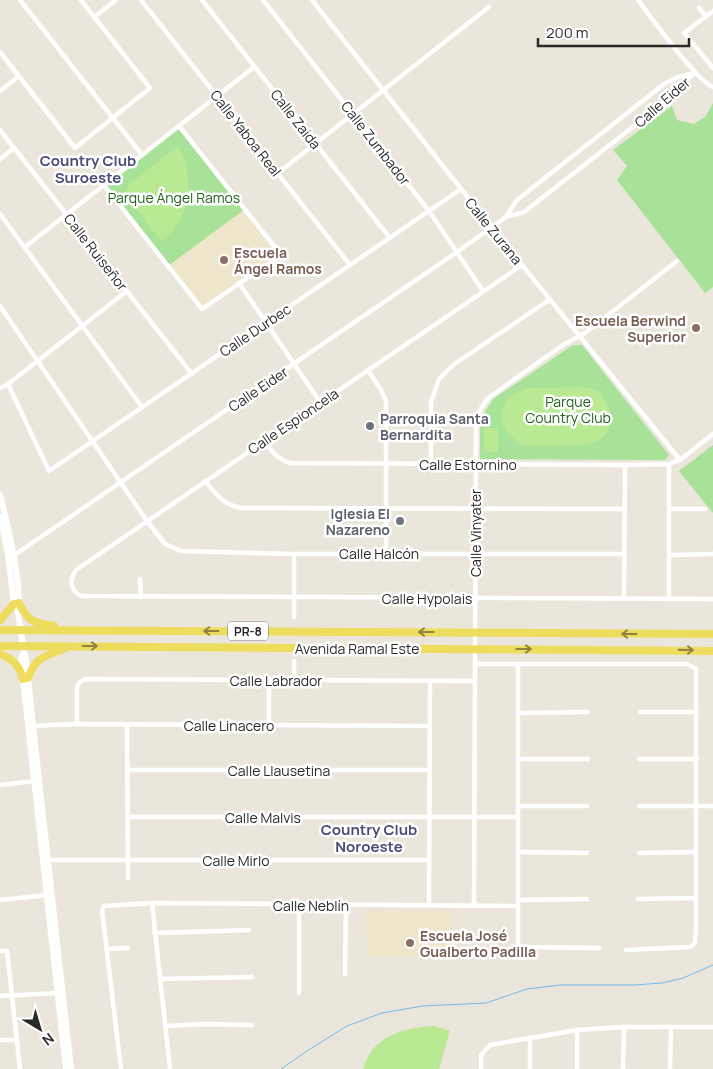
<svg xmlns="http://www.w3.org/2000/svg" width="713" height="1069" font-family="Manrope,sans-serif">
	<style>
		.education { fill: #ede6ca }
		.green { fill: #a8e198 }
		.pitch { fill: #bae994 }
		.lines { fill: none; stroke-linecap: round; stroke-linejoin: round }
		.stream { stroke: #6fbcec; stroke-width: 1 }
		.street { stroke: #fff; stroke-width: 4.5 }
		.secondary { stroke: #fff; stroke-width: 6 }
		.primary { stroke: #eedd5d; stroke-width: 8 }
		.oneway { stroke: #8c8343 }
		.education-dot { fill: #8d6e63; stroke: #fff; stroke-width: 2 }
		.worship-dot { fill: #6b7280; stroke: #fff; stroke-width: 2 }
		.labels { text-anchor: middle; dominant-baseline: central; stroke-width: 5; stroke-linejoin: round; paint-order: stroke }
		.shield { fill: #fff; stroke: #696969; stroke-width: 1 }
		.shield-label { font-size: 12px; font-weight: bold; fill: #292929 }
		.street-label { font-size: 14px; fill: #292929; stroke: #fff }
		.park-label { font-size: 14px; fill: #21641b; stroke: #fff }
		.education-label { font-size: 14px; font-weight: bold; fill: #785e54; stroke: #fff; text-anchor: start }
		.worship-label { font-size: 14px; font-weight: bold; fill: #5b616d; stroke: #fff; text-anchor: start }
		.neighbourhood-label { font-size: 15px; font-weight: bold; fill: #4a4d79; stroke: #fff }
	</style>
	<rect width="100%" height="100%" fill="#ebe6db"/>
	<g class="education">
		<path d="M245,209L281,255L202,309L168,266Z"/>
		<path d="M366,911H453V956L367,957Z"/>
	</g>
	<g class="green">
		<path d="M713,103V287L705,293L617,180L627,166L613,150L672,106L677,120L694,124L706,116Z"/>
		<path d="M179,126L245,209L168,266L104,185Z"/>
		<path d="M573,345H582L669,455L665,460L480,459V430L483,415L493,399Z"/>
		<path d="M713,445V513L679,471Z"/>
	</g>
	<g class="pitch">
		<path d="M178,146C193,171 192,204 175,228C172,233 166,237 162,242L128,199L127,191L129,184Z"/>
		<path d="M579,387C584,387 590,387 595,390C600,392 603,397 606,402C617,420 609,439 588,445L527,446L520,444L507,433L501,420L503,406L509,397L527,388Z"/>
		<path d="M484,428H498V452L484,451Z"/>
		<path d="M435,1026L450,1031L439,1069H363C372,1036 404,1027 435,1026Z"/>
	</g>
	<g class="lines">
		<path class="stream" d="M281,1069L310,1049L347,1026L382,1013L423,1006L486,1003L527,989L560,985H634L662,983L683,978L713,965"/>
		<g class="street">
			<path d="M20,0L142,155"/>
			<path d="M141,0L350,265"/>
			<path d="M202,0L390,238"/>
			<path d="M263,0L429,211L483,291"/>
			<path d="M312,0L492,228L680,460"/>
			<path d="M638,0C650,16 698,83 713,87"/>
			<path d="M699,8L706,16"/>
			<path d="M713,11L684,33L713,68"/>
			<path d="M94,17L116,0"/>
			<path d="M0,52L75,148L150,88L81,0"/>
			<path d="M0,91L19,76"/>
			<path d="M0,130L192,374"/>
			<path d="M0,159L14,148"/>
			<path d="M278,173L489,7"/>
			<path d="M104,185L202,309L281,255L179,126"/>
			<path d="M0,214L142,407"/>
			<path d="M506,217L517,200L664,84L678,77L694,73"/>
			<path d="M25,247L254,67"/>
			<path d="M522,265L76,570C69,580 70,590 81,596L713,599"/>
			<path d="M239,283L320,402"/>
			<path d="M0,306L147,521L165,544L181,551L294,554H623"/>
			<path d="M368,370L381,390L386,401V553"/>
			<path d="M8,384L49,471L461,189"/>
			<path d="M0,388L8,384L127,291"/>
			<path d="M264,441C272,451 278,460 291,463L625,465L669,464L680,460L713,434"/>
			<path d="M431,464V402L439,379L453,365L549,300"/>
			<path d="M205,481C217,495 222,504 241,508L624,509"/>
			<path d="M670,509H705"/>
			<path d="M669,555L713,554"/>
			<path d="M13,556L457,252L506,217L524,212L679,91L685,81L695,73"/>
			<path d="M140,579L141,597"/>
			<path d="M624,599L625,465"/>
			<path d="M669,599V464"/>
			<path d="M294,617V554"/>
			<path d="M475,664H687L696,669V930L695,943L690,947L626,950"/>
			<path d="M518,665V947L599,948"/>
			<path d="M269,680V725"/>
			<path d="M294,680V661"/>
			<path d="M640,712H697"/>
			<path d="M518,713L588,712"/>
			<path d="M77,724V687L79,683L85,679L475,681"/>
			<path d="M127,724L128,878"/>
			<path d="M31,726L77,724L430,726"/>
			<path d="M518,759H588"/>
			<path d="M639,759H697"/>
			<path d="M128,770H430"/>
			<path d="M0,785L35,781"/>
			<path d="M518,806H587"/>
			<path d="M639,806H713"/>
			<path d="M128,817H518"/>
			<path d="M518,852L587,853"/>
			<path d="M639,853L696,852"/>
			<path d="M46,860H429"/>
			<path d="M638,899L695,898"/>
			<path d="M0,900L48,895"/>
			<path d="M518,900L587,899"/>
			<path d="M152,903L170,1069"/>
			<path d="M299,904V993"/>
			<path d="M474,904L476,427L480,410L488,398L563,345L585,333L677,261"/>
			<path d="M429,905L430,681"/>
			<path d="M154,933L249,930"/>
			<path d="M106,949L128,948"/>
			<path d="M0,951H7L20,1069"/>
			<path d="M345,974L346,905"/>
			<path d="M160,979L252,977"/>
			<path d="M0,996L59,993"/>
			<path d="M165,1026L205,1024L252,1025"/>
			<path d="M577,1030V1069"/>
			<path d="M530,1038V1069"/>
			<path d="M0,1040H17"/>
			<path d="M121,1069L102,910L104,906L152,903L518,906"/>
			<path d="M481,1069V1055L490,1045L577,1030L624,1027H713"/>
			<path d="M623,1069L624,1027"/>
			<path d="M670,1069L671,1027"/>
		</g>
		<g class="secondary">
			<path d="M0,495C5,513 24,592 17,606"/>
			<path d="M0,517L8,555L14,604L17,607L24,652L26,658L33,726L71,1069"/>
			<path d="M24,652L21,659L23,679L66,1069"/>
		</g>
		<g class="primary">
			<path d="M19,603C27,621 35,624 54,626"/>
			<path d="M0,620L14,604"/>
			<path d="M0,630L713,634"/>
			<path d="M0,646L713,651"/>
			<path d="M0,654C13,659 19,665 23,679"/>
			<path d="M28,678C36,656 45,657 65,648"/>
		</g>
	</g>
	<defs><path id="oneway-shaft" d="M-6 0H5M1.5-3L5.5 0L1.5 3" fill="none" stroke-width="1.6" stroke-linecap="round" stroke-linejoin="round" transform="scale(1.25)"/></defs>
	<g class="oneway">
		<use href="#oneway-shaft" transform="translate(211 631) rotate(-180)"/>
		<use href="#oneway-shaft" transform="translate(426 632) rotate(-180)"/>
		<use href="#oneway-shaft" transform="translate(629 634) rotate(-180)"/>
		<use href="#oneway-shaft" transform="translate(90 646)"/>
		<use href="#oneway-shaft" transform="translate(524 649)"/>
		<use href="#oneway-shaft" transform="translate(686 650) rotate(1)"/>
	</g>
	<g class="education-dot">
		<circle cx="224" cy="260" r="5"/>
		<circle cx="696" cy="328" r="5"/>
		<circle cx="410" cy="943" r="5"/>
	</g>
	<g class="worship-dot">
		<circle cx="370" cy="426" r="5"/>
		<circle cx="400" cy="521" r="5"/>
	</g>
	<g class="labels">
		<rect class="shield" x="228" y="621.5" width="40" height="19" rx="4"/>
		<g class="shield-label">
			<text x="248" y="631">PR-8</text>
		</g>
		<g class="street-label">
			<text transform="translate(662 102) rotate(-41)">Calle Eider</text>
			<text transform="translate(296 119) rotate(52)">Calle Zaida</text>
			<text transform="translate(246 133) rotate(52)">Calle Yaboa Real</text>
			<text transform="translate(376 143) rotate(52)">Calle Zumbador</text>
			<text transform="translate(494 231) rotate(51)">Calle Zurana</text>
			<text transform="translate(96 252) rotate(52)">Calle Ruiseñor</text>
			<text transform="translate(255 330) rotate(-34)">Calle Durbec</text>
			<text transform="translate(258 389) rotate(-34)">Calle Eider</text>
			<text transform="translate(293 421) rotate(-34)">Calle Espioncela</text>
			<text x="468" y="464">Calle Estornino</text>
			<text transform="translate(475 533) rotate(-90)">Calle Vinyater</text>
			<text x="379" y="553">Calle Halcón</text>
			<text x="427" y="598">Calle Hypolais</text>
			<text x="357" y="648">Avenida Ramal Este</text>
			<text x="276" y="680">Calle Labrador</text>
			<text x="229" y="725">Calle Linacero</text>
			<text x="279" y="770">Calle Llausetina</text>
			<text x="263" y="817">Calle Malvis</text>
			<text x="236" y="860">Calle Mirlo</text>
			<text x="311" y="905">Calle Neblín</text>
		</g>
		<g class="park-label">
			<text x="174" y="197">Parque Ángel Ramos</text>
			<text x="568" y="401">Parque<tspan x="568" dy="16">Country Club</tspan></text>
		</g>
		<g class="education-label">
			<text x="234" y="252">Escuela<tspan x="234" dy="16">Ángel Ramos</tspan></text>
			<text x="686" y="320" text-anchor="end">Escuela Berwind<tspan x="686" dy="16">Superior</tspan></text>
			<text x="420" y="935">Escuela José<tspan x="420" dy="16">Gualberto Padilla</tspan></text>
		</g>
		<g class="worship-label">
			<text x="380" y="418">Parroquia Santa<tspan x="380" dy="16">Bernardita</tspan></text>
			<text x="390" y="513" text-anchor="end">Iglesia El<tspan x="390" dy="16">Nazareno</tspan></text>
		</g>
		<g class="neighbourhood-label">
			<text x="88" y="160">Country Club<tspan x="88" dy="17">Suroeste</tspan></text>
			<text x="369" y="829">Country Club<tspan x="369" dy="17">Noroeste</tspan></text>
		</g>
	</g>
	<g transform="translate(40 1029) rotate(142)" stroke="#ffffff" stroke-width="4" paint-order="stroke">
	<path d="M0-4L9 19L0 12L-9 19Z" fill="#292929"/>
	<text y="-8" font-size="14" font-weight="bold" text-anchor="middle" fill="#292929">N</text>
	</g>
	<path d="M538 38v8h151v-8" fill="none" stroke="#292929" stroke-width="2.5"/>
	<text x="546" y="38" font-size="15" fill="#292929" stroke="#ffffff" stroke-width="4" paint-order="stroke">200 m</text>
</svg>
